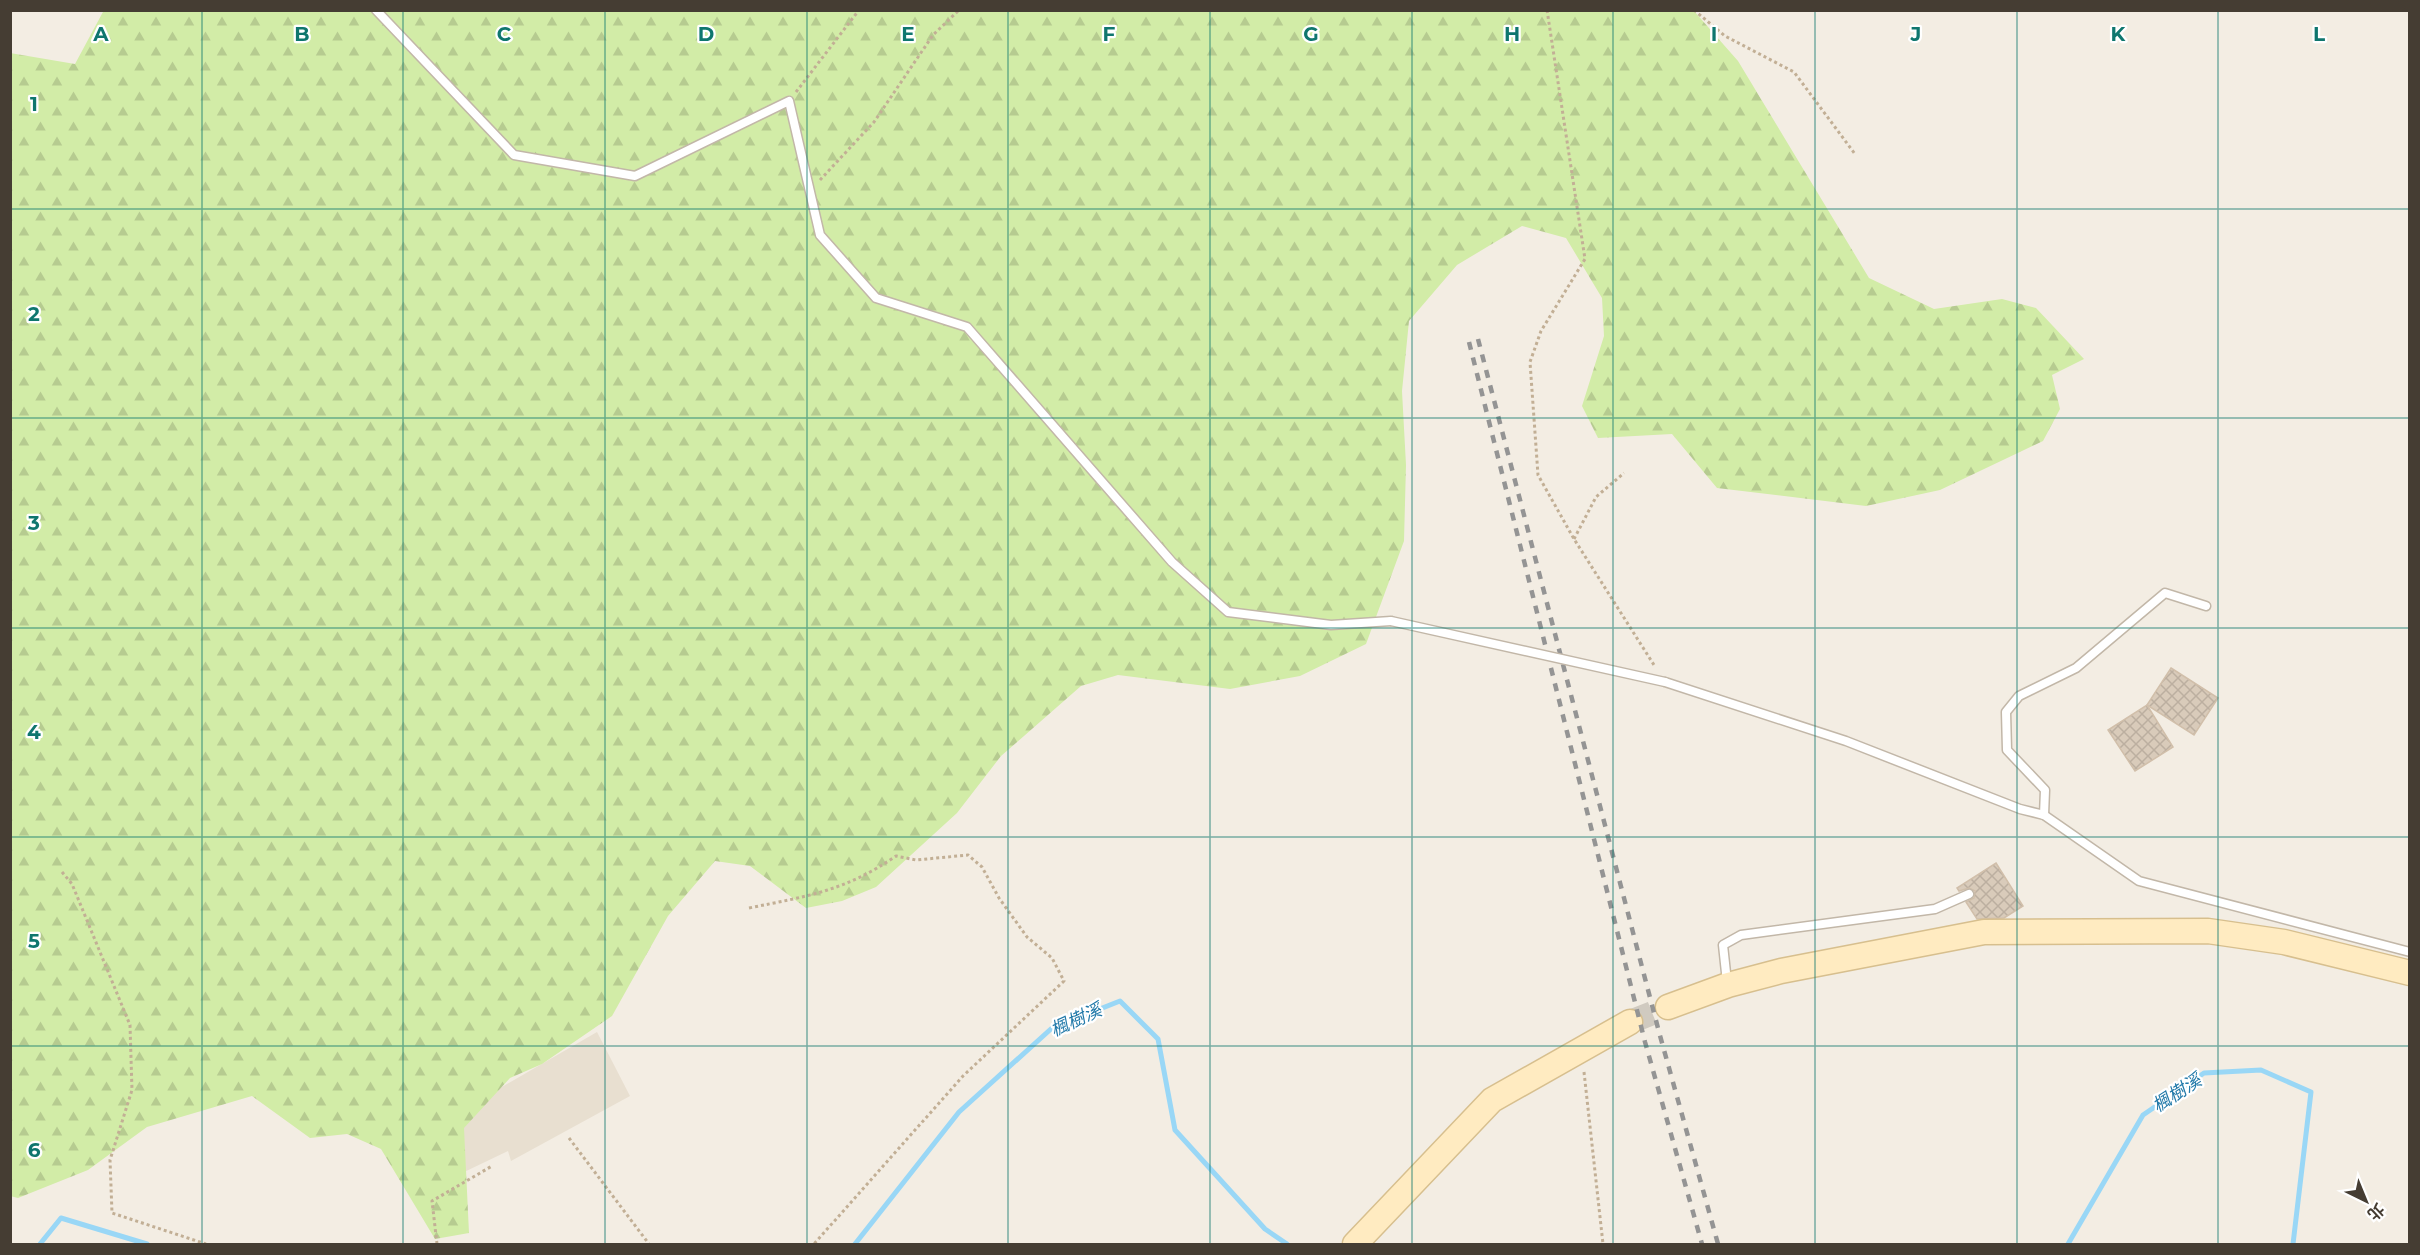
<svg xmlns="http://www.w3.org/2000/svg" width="2420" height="1255" font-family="Montserrat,'Noto Sans TC',sans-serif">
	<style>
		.residential { fill: #e8dfd0 }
		.forest { fill: url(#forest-firs) }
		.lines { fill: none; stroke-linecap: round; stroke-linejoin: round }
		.stream { stroke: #99d7f6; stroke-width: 5 }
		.building { fill: url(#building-cross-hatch); stroke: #d1bfaa; stroke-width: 1.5 }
		.secondary-tunnel { stroke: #d0cac0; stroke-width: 24; stroke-dasharray: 24 12; stroke-linecap: butt }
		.lane-casing { stroke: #c2b7a8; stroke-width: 11 }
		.secondary-casing { stroke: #d7bf8e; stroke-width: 27 }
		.path { stroke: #c2af95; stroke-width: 3; stroke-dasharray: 3 3; stroke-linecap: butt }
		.lane { stroke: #fff; stroke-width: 8 }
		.secondary { stroke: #ffebc1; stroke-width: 24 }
		.rail { stroke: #949494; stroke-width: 4.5; stroke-dasharray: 8 8; stroke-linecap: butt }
		.lane-bridge-casing { stroke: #c2b7a8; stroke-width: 11; stroke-linecap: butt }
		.lane-bridge { stroke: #fff; stroke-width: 8 }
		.grid { fill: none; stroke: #0f766e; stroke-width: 1.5; stroke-opacity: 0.55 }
		.labels { text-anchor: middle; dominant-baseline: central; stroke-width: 4.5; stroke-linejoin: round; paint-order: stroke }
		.water-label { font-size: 18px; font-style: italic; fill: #2179a9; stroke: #fff }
		.grid-label { font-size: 20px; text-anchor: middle; font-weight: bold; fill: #0f766e; stroke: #fff; stroke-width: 4.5; stroke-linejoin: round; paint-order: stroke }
	</style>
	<defs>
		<pattern id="forest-firs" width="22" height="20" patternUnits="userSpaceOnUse" patternTransform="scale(1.5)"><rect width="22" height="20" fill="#d2eca7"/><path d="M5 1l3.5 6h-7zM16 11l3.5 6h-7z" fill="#b6cb90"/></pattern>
		<pattern id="building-cross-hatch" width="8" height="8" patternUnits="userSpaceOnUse" patternTransform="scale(1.5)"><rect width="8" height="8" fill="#d9cbba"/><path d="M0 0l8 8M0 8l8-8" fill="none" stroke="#bcafa0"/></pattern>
	</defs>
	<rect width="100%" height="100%" fill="#f3ede3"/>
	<path class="residential" d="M597,1032L630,1096L511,1161L508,1151L460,1174L431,1128Z"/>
	<path class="forest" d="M104,10L1694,11L1738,61L1869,278L1934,309L2002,299L2036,308L2084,359L2052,375L2060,409L2043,441L1940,490L1866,506L1717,488L1672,434L1598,438L1582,406L1604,336L1602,298L1566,238L1522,226L1457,265L1409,321L1402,391L1406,465L1404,541L1366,644L1300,676L1230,689L1118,675L1081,686L1001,756L957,813L876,887L842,901L806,908L750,866L715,861L668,916L612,1016L542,1064L510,1078L464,1128L469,1233L435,1239L381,1149L347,1134L310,1138L252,1096L147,1127L88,1170L18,1198L10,1196V53L75,64Z"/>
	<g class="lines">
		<g class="stream">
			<path d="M40,1244L61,1218L147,1244"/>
			<path d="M855,1244L959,1112L1052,1028L1120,1001L1158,1039L1175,1130L1265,1229L1287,1244"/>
			<path d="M2068,1244L2143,1115L2204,1073L2261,1070L2311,1092L2293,1244"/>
		</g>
	</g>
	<g class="building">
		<path d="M2171,668L2218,698L2194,735L2147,705Z"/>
		<path d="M2147,705L2173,747L2135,771L2108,730Z"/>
		<path d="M1996,863L2023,906L2004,918L1977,919L1966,902L1974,898L1975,891L1969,888L1959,891L1957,888Z"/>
	</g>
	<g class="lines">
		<path class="secondary-tunnel" d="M1630,1022L1668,1007"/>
		<defs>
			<g id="lane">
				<path d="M376,10L514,155L635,176L789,101L820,235L876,298L967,327L1172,562L1228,612L1331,625L1391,621"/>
				<path d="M1665,682L1846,741L2020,809L2044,815L2139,881L2410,952"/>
				<path d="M2044,815L2045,790L2007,750L2006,712L2019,696L2076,668L2165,593L2206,606"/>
				<path d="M1727,982L1723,945L1741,935L1935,909L1969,894"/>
			</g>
			<g id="secondary">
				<path d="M1668,1007L1728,985L1781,971L1984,932L2208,931L2284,942L2410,973"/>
				<path d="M1355,1244L1492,1100L1630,1022"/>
			</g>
		</defs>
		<use href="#lane" class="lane-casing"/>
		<use href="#secondary" class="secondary-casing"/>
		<g class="path">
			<path d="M1547,10L1585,259L1541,331L1530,362L1538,475L1574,539L1654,665"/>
			<path d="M1694,10L1725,36L1794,72L1855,154"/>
			<path d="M796,92L859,10"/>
			<path d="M820,180L874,122L933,35L959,10"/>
			<path d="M1574,539L1596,497L1624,473"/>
			<path d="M62,872L72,884L130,1025L132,1090L110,1160L112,1213L206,1244"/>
			<path d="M749,908C808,896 845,891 896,856L916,860L968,855L982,867L999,898L1027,937L1052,958L1064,981L963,1076L814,1244"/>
			<path d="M1584,1072L1603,1244"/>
			<path d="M569,1138L649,1244"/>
			<path d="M437,1244L432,1201L492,1166"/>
		</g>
		<use href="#lane" class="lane"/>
		<use href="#secondary" class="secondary"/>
		<g class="rail">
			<path d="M1478,339L1659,1032L1718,1244"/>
			<path d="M1469,342L1645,1042L1702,1244"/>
		</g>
		<defs>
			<path id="lane-bridge" d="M1391,621L1665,682"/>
		</defs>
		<use href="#lane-bridge" class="lane-bridge-casing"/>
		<use href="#lane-bridge" class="lane-bridge"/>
	</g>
	<path class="grid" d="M202,10V1244M403,10V1244M605,10V1244M807,10V1244M1008,10V1244M1210,10V1244M1412,10V1244M1613,10V1244M1815,10V1244M2017,10V1244M2218,10V1244M10,209H2410M10,418H2410M10,628H2410M10,837H2410M10,1046H2410"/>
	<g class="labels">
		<g class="water-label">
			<text transform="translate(1076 1020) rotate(-25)">楓樹溪</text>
			<text transform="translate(2177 1093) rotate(-33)">楓樹溪</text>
		</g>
	</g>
	<g class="grid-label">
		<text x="101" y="41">A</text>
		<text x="302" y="41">B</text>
		<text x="504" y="41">C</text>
		<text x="706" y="41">D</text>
		<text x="908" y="41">E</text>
		<text x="1109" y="41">F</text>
		<text x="1311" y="41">G</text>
		<text x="1512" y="41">H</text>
		<text x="1714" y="41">I</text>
		<text x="1916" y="41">J</text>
		<text x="2118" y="41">K</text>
		<text x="2319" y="41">L</text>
		<text x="34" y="111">1</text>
		<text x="34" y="321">2</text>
		<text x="34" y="530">3</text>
		<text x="34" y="739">4</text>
		<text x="34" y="948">5</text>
		<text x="34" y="1157">6</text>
	</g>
	<rect width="2420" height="1255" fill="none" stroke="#453d33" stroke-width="24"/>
	<g transform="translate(2366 1201) rotate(137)" stroke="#ffffff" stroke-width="4.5" paint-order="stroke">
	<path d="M0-4.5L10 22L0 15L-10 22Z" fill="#453d33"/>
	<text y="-9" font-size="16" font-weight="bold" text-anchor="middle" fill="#453d33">北</text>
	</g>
</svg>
